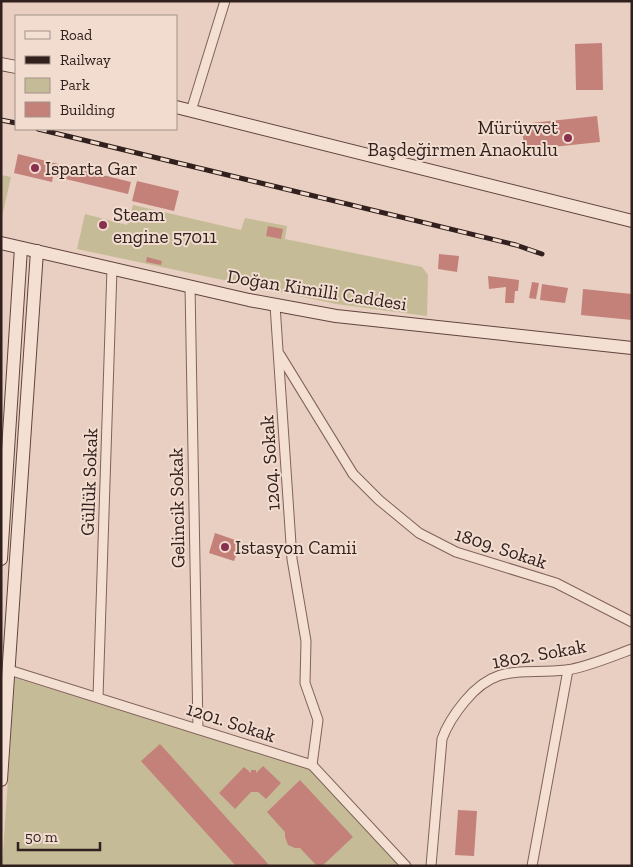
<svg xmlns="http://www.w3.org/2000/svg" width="633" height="867" font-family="'Zilla Slab',serif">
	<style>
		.green { fill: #c5bb96 }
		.building { fill: #c3817a }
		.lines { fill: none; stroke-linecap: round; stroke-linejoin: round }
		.street-casing { stroke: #80625a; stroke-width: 11 }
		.secondary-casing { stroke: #61443e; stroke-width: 14 }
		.street { stroke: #f4dfd3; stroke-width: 9 }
		.secondary { stroke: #f4dfd3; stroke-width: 12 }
		.rail-casing { stroke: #31201d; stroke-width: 5 }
		.rail { stroke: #f1dccf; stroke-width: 3; stroke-dasharray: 9; stroke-linecap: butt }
		.poi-dot { fill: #88314e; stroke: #f1dccf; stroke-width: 2 }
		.labels { text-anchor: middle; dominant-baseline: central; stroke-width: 4; stroke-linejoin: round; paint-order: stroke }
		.poi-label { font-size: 19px; fill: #31201d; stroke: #f1dccf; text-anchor: start }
		.street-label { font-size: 19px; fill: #31201d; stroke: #f1dccf }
	</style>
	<rect width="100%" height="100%" fill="#e8cfc1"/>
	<g class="green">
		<path d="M1,175L11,177L1,221Z"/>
		<path d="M133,205L241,230L245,218L287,226L285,239L422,267L428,275L427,316L336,304L77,249L85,214L127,225Z"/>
		<path d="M15,678L309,769L401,866H2Z"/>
	</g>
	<g class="building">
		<path d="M602,43L603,90H576L575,44Z"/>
		<path d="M597,116L600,142L524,150L522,124Z"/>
		<path d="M18,154L131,182L128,194L53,176L52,182L14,173Z"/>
		<path d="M137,181L179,191L174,211L132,201Z"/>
		<path d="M268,226L283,229L281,239L266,236Z"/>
		<path d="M439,254L459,256L457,272L438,269Z"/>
		<path d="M147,257L162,261L161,265L146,262Z"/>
		<path d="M488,276L519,280L518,291H515L514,303H505L506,287L489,289Z"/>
		<path d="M532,282L539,283L536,299L529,298Z"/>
		<path d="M542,284L568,288L565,303L540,300Z"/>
		<path d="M583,289L632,294V320L581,315Z"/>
		<path d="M215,533L241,542L234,561L209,553Z"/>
		<path d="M160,744L270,866H236L141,761Z"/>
		<path d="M263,766L281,783L266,799L258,792H251L235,809L219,793L244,767L251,773V770H256V773Z"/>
		<path d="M300,780L353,837L322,866H317L300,848H295L288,845L285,837V832L267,812Z"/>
		<path d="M458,810L477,811L474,856L455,855Z"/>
	</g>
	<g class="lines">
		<defs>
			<g id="street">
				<path d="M191,111L225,1"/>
				<path d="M190,286L198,729"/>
				<path d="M275,305L292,559L306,641L305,683L318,720L312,765"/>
				<path d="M280,355L353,474L379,500L419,533L456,552L556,583L632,622"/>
				<path d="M9,670L312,765L406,866"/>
				<path d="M98,697L112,268"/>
				<path d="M431,866L442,739C447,725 455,713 465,701C497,662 522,675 566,670C585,668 613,656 632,649"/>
				<path d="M532,866L568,670"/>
			</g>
			<g id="secondary">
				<path d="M1,64L16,67"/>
				<path d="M176,107L632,221"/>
				<path d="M1,243L249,300L336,316L632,348"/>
				<path d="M1,559L21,248"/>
				<path d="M1,780L37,251"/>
			</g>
		</defs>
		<use href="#street" class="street-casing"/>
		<use href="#secondary" class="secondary-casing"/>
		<use href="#street" class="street"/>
		<use href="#secondary" class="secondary"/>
		<defs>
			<g id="rail">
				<path d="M1,120L16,123"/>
				<path d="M38,129L516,245L542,254"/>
			</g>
		</defs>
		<use href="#rail" class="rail-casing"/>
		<use href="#rail" class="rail"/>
	</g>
	<g class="poi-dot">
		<circle cx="568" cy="138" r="5"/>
		<circle cx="35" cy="168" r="5"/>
		<circle cx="103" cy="225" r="5"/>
		<circle cx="225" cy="547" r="5"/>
	</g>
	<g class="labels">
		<g class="poi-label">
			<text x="558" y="127" text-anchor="end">Mürüvvet<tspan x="558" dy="22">Başdeğirmen Anaokulu</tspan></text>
			<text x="45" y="168">Isparta Gar</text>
			<text x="113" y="214">Steam<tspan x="113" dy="22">engine 57011</tspan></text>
			<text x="235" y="547">Istasyon Camii</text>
		</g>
		<g class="street-label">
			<text transform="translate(317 290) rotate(9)">Doğan Kimilli Caddesi</text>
			<text transform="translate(270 463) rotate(-94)">1204. Sokak</text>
			<text transform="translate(89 482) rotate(-88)">Güllük Sokak</text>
			<text transform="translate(177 508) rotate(-91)">Gelincik Sokak</text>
			<text transform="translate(501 548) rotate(18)">1809. Sokak</text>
			<text transform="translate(539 654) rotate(-10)">1802. Sokak</text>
			<text transform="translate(231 722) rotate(18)">1201. Sokak</text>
		</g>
	</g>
	<rect width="633" height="867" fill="none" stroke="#31201d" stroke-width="5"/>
	<rect x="15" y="15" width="162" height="115" fill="#f1dccf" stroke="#a49188"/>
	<rect x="25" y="31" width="25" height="8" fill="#f4dfd3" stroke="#a49188"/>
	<text x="60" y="40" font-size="15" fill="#31201d">Road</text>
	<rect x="25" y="56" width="25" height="8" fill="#31201d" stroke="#a49188"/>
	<text x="60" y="65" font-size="15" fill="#31201d">Railway</text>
	<rect x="25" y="78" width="25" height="15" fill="#c5bb96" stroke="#a49188"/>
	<text x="60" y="90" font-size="15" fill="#31201d">Park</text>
	<rect x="25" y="102" width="25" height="15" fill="#c3817a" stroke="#a49188"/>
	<text x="60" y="115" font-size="15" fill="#31201d">Building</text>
	<path d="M18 842v8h82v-8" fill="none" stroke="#31201d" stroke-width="2.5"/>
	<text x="25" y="842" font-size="15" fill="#31201d" stroke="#f1dccf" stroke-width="4" paint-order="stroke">50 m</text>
</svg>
